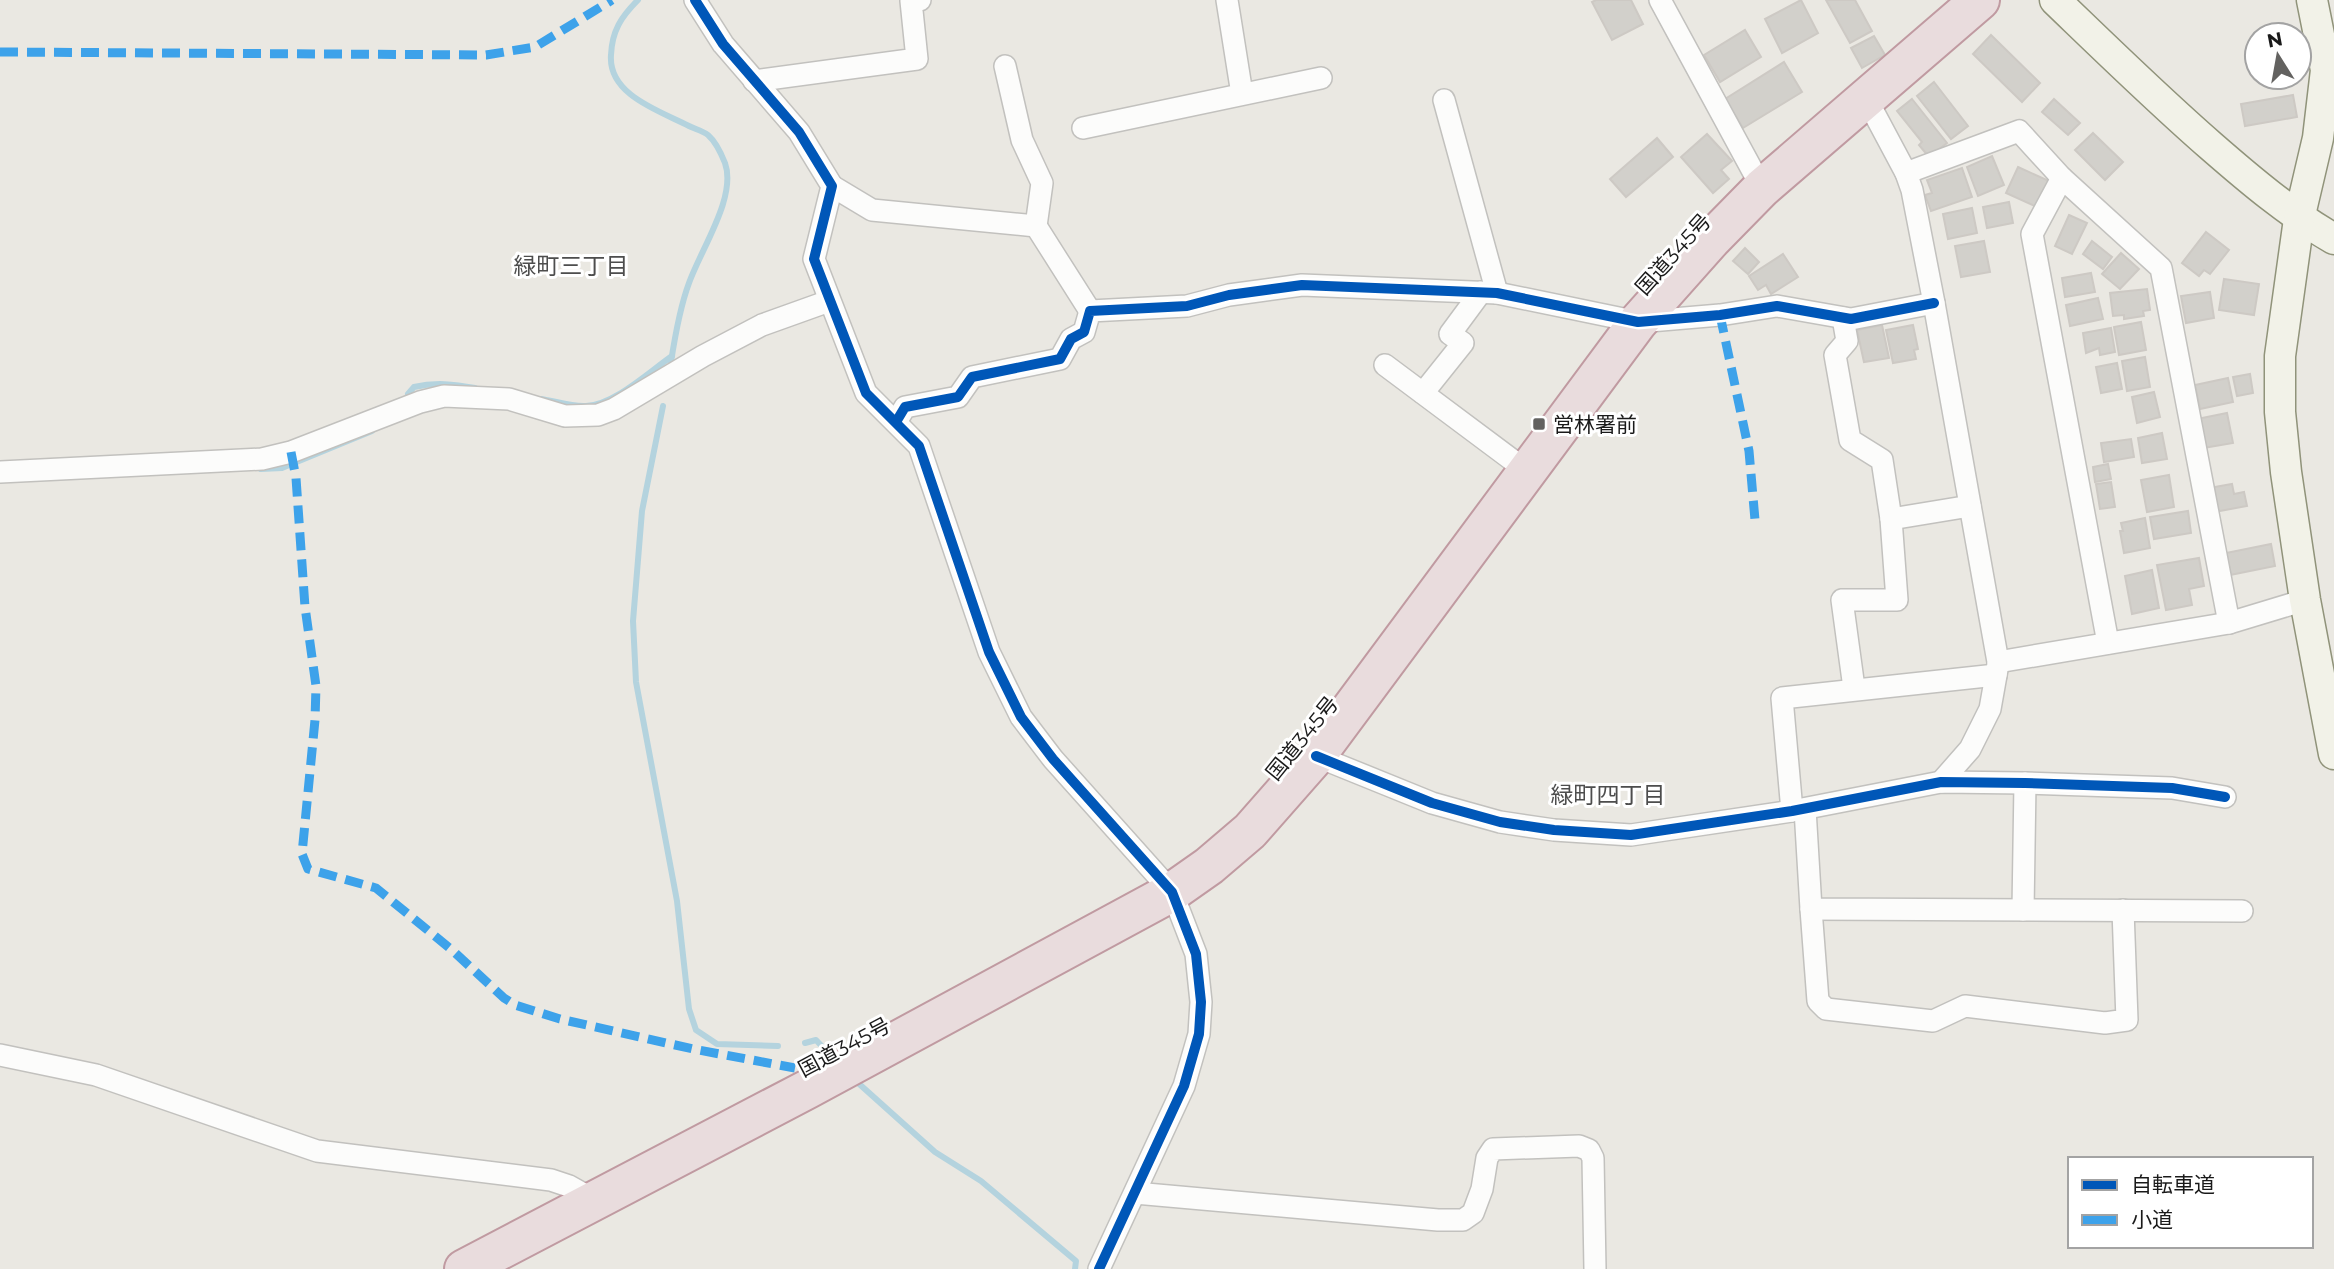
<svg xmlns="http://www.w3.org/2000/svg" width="2334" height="1269" font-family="Montserrat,'Noto Sans JP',sans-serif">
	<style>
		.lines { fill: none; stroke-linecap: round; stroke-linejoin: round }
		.stream { stroke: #b4d3de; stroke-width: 6 }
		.building { fill: #d2d0cb; stroke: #cdc9c4; stroke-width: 2 }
		.street-casing { stroke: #c2c1be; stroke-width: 24 }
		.secondary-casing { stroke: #90937a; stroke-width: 33 }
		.highway-casing { stroke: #c09aa1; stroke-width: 42 }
		.street { stroke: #fcfcfb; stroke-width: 21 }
		.secondary { stroke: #f2f2e8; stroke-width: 30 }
		.highway { stroke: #e9dcdd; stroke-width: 38 }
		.quiet { stroke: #3da2ea; stroke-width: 9; stroke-dasharray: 18 9; stroke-linecap: butt }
		.cycleway-casing { stroke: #fff; stroke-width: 15 }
		.cycleway { stroke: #0057b8; stroke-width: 10 }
		.poi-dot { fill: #636260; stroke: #fff; stroke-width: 2.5 }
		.labels { text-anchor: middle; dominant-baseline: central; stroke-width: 6; stroke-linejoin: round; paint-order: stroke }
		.street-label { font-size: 21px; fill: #1a1a1a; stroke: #fff }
		.poi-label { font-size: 21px; fill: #1a1a1a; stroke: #fff; text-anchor: start }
		.neighbourhood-label { font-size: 23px; fill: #4d4d4d; stroke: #fff }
	</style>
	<rect width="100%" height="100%" fill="#eae8e2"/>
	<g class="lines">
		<g class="stream">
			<path d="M638,0C621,17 612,31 611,55C608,95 660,111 689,126C695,129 703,131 708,135C716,142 721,153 725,163C737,197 701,249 689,283C680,307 675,336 671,362"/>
			<path d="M408,394L414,387C435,382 454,384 475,388"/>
			<path d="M541,399C555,401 572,407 586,406C614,405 649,372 672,356"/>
			<path d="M663,406L642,511L633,621L636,682L677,901L689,1009L696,1030L717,1044L778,1046"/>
			<path d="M261,469L282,468L372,431"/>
			<path d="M805,1043L816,1040L832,1057"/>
			<path d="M857,1082L935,1152L981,1181L1076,1261L1075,1269"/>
		</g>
	</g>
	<g class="building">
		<path d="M1596,0H1631L1643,24L1612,40L1592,2Z"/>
		<path d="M1801,0L1818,33L1782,53L1765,19Z"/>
		<path d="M1826,0H1855L1872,31L1850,43Z"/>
		<path d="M1745,30L1761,57L1720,82L1704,55Z"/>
		<path d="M1991,35L2040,83L2022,102L1973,54Z"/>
		<path d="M1874,36L1885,55L1862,68L1851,48Z"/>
		<path d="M1784,62L1802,92L1743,128L1725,99Z"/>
		<path d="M1934,82L1968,126L1951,139L1917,96Z"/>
		<path d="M2293,95L2297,117L2245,126L2241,104Z"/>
		<path d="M1912,99L1947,143L1929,157L1919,145L1922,142L1897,111Z"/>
		<path d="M2054,99L2080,123L2068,135L2042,112Z"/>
		<path d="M2093,133L2123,162L2105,180L2075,150Z"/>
		<path d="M1707,134L1732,161L1721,170L1729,179L1713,193L1681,157Z"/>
		<path d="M1657,138L1673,157L1626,197L1610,179Z"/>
		<path d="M1992,156L2004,185L1978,196L1967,167Z"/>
		<path d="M2018,167L2049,181L2037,207L2006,193Z"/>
		<path d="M1962,168L1972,197L1931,211L1925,195L1932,193L1927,180Z"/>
		<path d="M2009,202L2013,223L1987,228L1983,207Z"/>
		<path d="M1972,208L1977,233L1948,239L1943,214Z"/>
		<path d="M2069,215L2087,223L2072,254L2055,246Z"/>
		<path d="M2206,232L2229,250L2210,274L2204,270L2199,276L2182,263Z"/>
		<path d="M1984,241L1990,272L1961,277L1955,246Z"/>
		<path d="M2092,241L2112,257L2103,269L2083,254Z"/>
		<path d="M1745,248L1759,262L1748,274L1733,261Z"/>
		<path d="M2121,253L2139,269L2120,289L2102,274Z"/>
		<path d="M1783,254L1798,277L1771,294L1766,285L1758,290L1749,276Z"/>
		<path d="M2091,273L2095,292L2065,297L2062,278Z"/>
		<path d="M2224,279L2259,284L2254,315L2219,310Z"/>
		<path d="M2147,289L2150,310L2143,311L2144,316L2124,319V315L2113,316L2110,293Z"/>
		<path d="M2210,292L2214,318L2186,323L2181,296Z"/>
		<path d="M2098,298L2103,319L2070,326L2066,305Z"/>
		<path d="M2141,322L2146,350L2119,355L2114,327Z"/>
		<path d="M1882,325L1889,358L1864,362L1857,330Z"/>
		<path d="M1913,325L1918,349L1914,350L1916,359L1893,363L1886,330Z"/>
		<path d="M2111,328L2115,352L2100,355L2099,348L2086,353L2083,333Z"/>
		<path d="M2145,357L2150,387L2127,391L2122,361Z"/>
		<path d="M2117,363L2122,389L2101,393L2096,367Z"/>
		<path d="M2250,374L2253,393L2237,396L2233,377Z"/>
		<path d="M2228,378L2233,402L2200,409L2195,385Z"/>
		<path d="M2154,392L2160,417L2137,423L2132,397Z"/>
		<path d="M2227,413L2233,443L2203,448L2197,419Z"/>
		<path d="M2162,433L2167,459L2142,463L2138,438Z"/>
		<path d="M2131,439L2134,457L2104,462L2101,443Z"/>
		<path d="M2108,464L2111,479L2095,482L2093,467Z"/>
		<path d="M2169,475L2174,507L2147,512L2141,480Z"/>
		<path d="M2111,482L2115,507L2100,509L2096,484Z"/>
		<path d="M2232,484L2234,494L2244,492L2247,506L2214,512L2209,488Z"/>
		<path d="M2188,511L2191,533L2154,539L2150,517Z"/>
		<path d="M2145,518L2150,548L2124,553L2120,531H2123L2121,523Z"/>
		<path d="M2271,544L2275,566L2230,575L2226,553Z"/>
		<path d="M2199,558L2204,586L2189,589L2192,605L2166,610L2157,565Z"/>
		<path d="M2152,570L2159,608L2132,614L2125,576Z"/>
	</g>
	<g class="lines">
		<defs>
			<g id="street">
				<path d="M695,0L723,44L799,132L832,186L814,259L866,393L919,446L989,652L1021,717L1053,759L1172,892L1196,954L1201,1002L1199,1034L1184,1086L1099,1269"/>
				<path d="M1227,0L1242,94"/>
				<path d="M1660,0L1762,188"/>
				<path d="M1005,66L1022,140L1042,183L1036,226"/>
				<path d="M754,81L917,59L911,1L920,0"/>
				<path d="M1866,98L1906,173L1912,190L1934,303L1998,662L2229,623L2305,600"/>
				<path d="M1444,100L1497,293"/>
				<path d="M1083,128L1321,78"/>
				<path d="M1906,173L2019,131L2062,178L2161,268L2229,623"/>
				<path d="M2062,178L2032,234L2108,643"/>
				<path d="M832,186L872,210L1036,226L1090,311"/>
				<path d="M1843,318L1847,341L1835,355L1850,440L1882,460L1891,519L1970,506"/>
				<path d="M1385,365L1527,471"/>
				<path d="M1423,393L1463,343L1450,334L1481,292"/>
				<path d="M896,422L905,407L958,397L972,377L1060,359L1071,339L1084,332L1090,311L1187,306L1229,295L1302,285L1497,293L1638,322L1720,315L1777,306L1851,319L1934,303"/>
				<path d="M0,472L262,459L291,452L420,402L444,396L509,399L565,416L598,415L614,409L703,356L762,325L829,301"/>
				<path d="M1854,688L1842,600H1897L1891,519"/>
				<path d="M1316,756L1432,803L1500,822L1554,830L1631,835L1792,811L1941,782L2025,783L2172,788L2225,797"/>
				<path d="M1941,782L1970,749L1990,709L1998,664"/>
				<path d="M1805,809L1811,909L2242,911"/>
				<path d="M1792,811L1782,698L1996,675"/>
				<path d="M1811,909L1818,1001L1826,1009L1933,1021L1965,1006L2105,1023L2127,1020L2123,910"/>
				<path d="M2023,910L2025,783"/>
				<path d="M0,1055L96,1075L317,1151L551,1180L569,1186L594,1200"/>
				<path d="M1135,1193L1438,1220H1463L1473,1213L1482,1189L1487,1158L1493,1149L1579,1146L1589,1150L1593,1158L1595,1269"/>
			</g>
			<g id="secondary">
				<path d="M2055,0C2106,49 2157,99 2211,146C2250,180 2289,213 2334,239"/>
				<path d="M2312,0L2326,70L2318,138L2299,219L2280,356V412L2286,472L2305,600L2334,754"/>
			</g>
			<path id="highway" d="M464,1269L808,1089L1172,892L1209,866L1250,831L1316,756L1638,322L1711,240L1762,188L1980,0"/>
		</defs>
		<use href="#street" class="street-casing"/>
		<use href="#secondary" class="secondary-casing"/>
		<use href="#highway" class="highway-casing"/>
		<use href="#street" class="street"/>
		<use href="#secondary" class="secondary"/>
		<use href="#highway" class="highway"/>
		<g class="quiet">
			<path d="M0,52L486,55L535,47L612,0"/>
			<path d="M1720,315L1749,451L1755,520"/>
			<path d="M291,452L296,478L305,607L316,686L315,720L302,854L308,869L376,888L452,950L504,998L515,1005L560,1019L693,1049L795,1068"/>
		</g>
		<defs>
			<g id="cycleway">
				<path d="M695,0L723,44L799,132L832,186L814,259L866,393L919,446L989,652L1021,717L1053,759L1172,892L1196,954L1201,1002L1199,1034L1184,1086L1099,1269"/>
				<path d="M896,422L905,407L958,397L972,377L1060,359L1071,339L1084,332L1090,311L1187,306L1229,295L1302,285L1497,293L1638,322L1720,315L1777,306L1851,319L1934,303"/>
				<path d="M1316,756L1432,803L1500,822L1554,830L1631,835L1792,811L1941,782L2025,783L2172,788L2225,797"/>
			</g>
		</defs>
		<use href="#cycleway" class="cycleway-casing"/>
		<use href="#cycleway" class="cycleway"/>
	</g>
	<rect class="poi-dot" x="1532" y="417" width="14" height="14" rx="3.5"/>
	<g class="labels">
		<g class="street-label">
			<text transform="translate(1673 254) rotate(-48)">国道345号</text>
			<text transform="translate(1302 738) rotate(-51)">国道345号</text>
			<text transform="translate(844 1047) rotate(-28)">国道345号</text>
		</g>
		<g class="poi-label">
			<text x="1553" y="424">営林署前</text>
		</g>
		<g class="neighbourhood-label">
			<text x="571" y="266">緑町三丁目</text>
			<text x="1608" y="795">緑町四丁目</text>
		</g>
	</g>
	<rect x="2068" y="1157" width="245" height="91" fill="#ffffff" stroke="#a3a3a3" stroke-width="2"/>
	<rect x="2082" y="1180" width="35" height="10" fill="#0057b8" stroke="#a3a3a3" stroke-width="2"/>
	<text x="2131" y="1192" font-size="21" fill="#1a1a1a">自転車道</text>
	<rect x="2082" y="1215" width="35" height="10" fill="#3da2ea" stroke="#a3a3a3" stroke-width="2"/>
	<text x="2131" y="1227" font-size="21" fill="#1a1a1a">小道</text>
	<g transform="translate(2278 56) rotate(349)"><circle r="33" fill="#ffffff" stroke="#a3a3a3" stroke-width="2"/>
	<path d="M0-5L12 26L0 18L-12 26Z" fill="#636260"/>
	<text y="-10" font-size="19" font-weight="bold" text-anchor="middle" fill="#1a1a1a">N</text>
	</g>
</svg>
